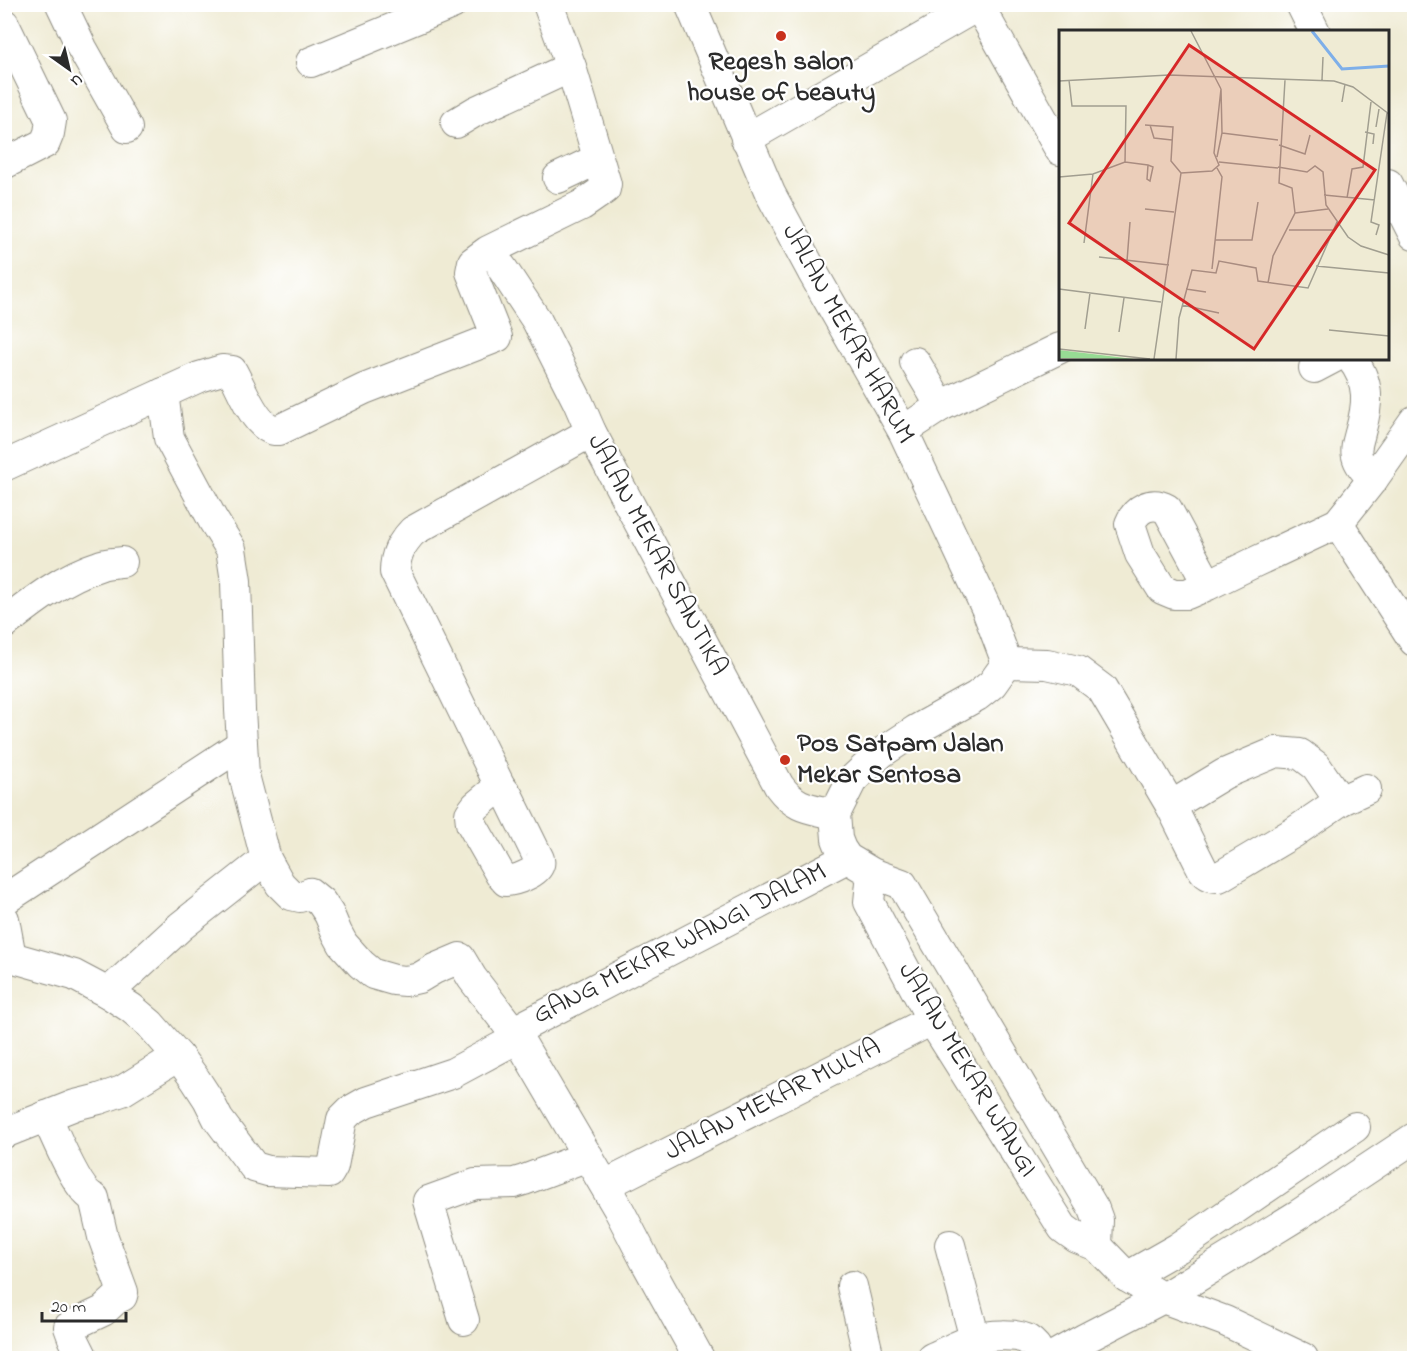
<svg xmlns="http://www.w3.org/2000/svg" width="1419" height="1363" font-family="'Indie Flower',sans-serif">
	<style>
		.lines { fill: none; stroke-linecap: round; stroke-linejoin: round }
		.minor-casing { stroke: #8d8b80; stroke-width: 32 }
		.minor { stroke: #fff; stroke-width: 30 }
		.poi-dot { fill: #c8321e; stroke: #fff; stroke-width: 2 }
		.labels { text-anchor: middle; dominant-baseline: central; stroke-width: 4.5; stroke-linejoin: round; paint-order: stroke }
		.poi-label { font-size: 27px; font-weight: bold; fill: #2b2b2b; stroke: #fff }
		.street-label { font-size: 27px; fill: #2b2b2b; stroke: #fff }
		.inset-river { fill: none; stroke: #7eafe9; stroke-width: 3 }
		.inset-road { fill: none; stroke: #a19e90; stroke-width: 1.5 }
		.view { fill: #d62828; fill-opacity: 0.15; stroke: #d62828; stroke-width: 3 }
		.inset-edge { fill: none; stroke: #2b2b2b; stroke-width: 3 }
	</style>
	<rect width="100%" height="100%" fill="#fff"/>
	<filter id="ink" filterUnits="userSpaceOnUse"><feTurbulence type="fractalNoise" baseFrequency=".0167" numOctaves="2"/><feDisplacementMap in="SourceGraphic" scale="12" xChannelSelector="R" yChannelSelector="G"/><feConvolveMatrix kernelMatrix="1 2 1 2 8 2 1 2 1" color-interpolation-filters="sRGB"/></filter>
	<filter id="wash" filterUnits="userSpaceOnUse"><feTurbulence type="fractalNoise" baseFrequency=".008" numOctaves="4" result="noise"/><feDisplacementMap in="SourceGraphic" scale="24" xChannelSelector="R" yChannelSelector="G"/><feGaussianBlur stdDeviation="1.35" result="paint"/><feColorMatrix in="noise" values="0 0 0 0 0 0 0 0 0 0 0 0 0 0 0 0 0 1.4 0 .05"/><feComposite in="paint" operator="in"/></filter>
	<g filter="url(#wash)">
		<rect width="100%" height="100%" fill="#efebd4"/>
	</g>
	<g filter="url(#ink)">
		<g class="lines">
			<defs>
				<g id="minor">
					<path d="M61,4L82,48L127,128"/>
					<path d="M690,4L770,193L812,271L903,431L987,610L1007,663"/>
					<path d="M1301,4L1315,32"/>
					<path d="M979,6L1060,150"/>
					<path d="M4,24L51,121L49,133L45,143L4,164"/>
					<path d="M311,62L452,4"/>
					<path d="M456,123L476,111L571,67"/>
					<path d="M746,139L981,4"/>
					<path d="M558,178L598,159"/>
					<path d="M1388,184L1414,235"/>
					<path d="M502,268L537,321L578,402L591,432L779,786C796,809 809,808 835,814"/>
					<path d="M1351,358C1371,383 1368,405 1360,433C1358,441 1355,449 1357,456C1359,465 1367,472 1373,479"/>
					<path d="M915,362L941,406"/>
					<path d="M1314,368L1333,358"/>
					<path d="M163,393L169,438L213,520L231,549L236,581L240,710L244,775L266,859L280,884L291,895L300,897L310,893L321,902L329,914L337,933L343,944L361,964L373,974L394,980L406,981L419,978L434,969L460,958L472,978L518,1038L619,1210L646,1262L699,1358"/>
					<path d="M903,431L941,406L1060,348"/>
					<path d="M4,466L199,377L222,370L232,371C242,388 256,432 279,430L364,389L497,337L471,272L473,262L488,251L582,205L605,189L606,184L571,67L548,4"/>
					<path d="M1338,523L1414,641"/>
					<path d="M1208,585L1167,509C1151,500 1136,509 1130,524L1140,554L1162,589L1174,594H1187L1208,585L1255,562L1338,523L1373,479L1414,421"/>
					<path d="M4,624C33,601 64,577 99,566C106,563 115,563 122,562"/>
					<path d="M1007,663L1047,664L1078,671L1102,689L1171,806L1202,868C1206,875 1211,877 1219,877L1293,833L1340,801L1366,789"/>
					<path d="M500,786L395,572C395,554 401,544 413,531L591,432"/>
					<path d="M500,786L508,796L539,859C539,861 540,863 539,864C537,873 514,881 506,881L500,874L471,823L470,814L476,806Z"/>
					<path d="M1171,806L1224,774L1276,752L1300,754L1316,766L1340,801"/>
					<path d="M872,873L869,902L932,1020L1063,1228L1077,1238L1097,1246L1098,1220L1094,1209L902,884L872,873L847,858L841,849L837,839L835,814L852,780L881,753L916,730L977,696L992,684L1007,663"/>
					<path d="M4,900L242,744"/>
					<path d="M4,919L11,957"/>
					<path d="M4,957H11L74,975L108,993L131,1008L150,1024L178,1056L195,1079L208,1099L218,1119L254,1167L268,1171L329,1173L333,1166L342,1119L350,1111L366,1102L453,1073L518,1038"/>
					<path d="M108,993L181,926L266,859"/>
					<path d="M514,1031L847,858"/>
					<path d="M46,1116C55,1134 77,1191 94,1198L103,1237L123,1292L122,1296L116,1299L103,1311L69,1327L73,1338L83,1358"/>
					<path d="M4,1133L75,1105L99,1099L122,1091L178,1056"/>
					<path d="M615,1180L932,1020"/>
					<path d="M950,1245L975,1339"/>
					<path d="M1097,1246L1127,1277L1163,1298L1225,1321L1303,1358"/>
					<path d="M1127,1277L1178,1248L1355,1127"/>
					<path d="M852,1286L869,1358"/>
					<path d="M464,1320L428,1201L475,1184L514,1183L524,1180L588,1156"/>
					<path d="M932,1358C946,1352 961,1343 976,1339C988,1335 1017,1333 1028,1340C1035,1344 1039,1351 1042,1358"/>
					<path d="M1050,1358L1084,1339L1163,1298L1298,1215L1414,1138"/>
				</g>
			</defs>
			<use href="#minor" class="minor-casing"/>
			<use href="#minor" class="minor"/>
		</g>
	</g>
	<g class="poi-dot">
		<circle cx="781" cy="36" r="6"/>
		<circle cx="785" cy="760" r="6"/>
	</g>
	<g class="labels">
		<g class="poi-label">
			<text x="781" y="62">Regesh salon<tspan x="781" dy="31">house of beauty</tspan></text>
			<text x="797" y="744" text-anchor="start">Pos Satpam Jalan<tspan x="797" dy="31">Mekar Sentosa</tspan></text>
		</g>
		<g class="street-label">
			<text transform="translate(848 334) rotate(61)">JALAN MEKAR HARUM</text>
			<text transform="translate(657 555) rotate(62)">JALAN MEKAR SANTIKA</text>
			<text transform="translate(680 944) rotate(-27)">GANG MEKAR WANGI DALAM</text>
			<text transform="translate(967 1070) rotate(59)">JALAN MEKAR WANGI</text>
			<text transform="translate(773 1100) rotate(-27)">JALAN MEKAR MULYA</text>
		</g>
	</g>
	<g transform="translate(1059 30)">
		<rect width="330" height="330" fill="#efebd4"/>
		<path d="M0,320L75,329L0,328Z" fill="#97db94"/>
		<path class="inset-river" d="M253,1L283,39L330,36"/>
		<path class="inset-road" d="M132,1L162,59M10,50L13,76H67L66,132M263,50L264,27M0,51L110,45L275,51L294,57L330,84M283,72L286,54M86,95L114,97L112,131L122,143M91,95L95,108L113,110M317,97L320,79M306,102L315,104L314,114M163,103L219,110M220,115L246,124L251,105M160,132L219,138M219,137L248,142L256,136L264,142L267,175L289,207L302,216L330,225M122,143L153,141L160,135L155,123L162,59L163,103L158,127M0,147L34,144L66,132L89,135L94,137L91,151L88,149L89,135M265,165L316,170M288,168L293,139L304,137L312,72M86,179L115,182M236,183L269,179M230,200H275M317,205L320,195L312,192L328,83M156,210H193L199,172M25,213L34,144M40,227L110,235M68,231L71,192M257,236L330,243M153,239L163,147L158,138M209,253L214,226L236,183L233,158L220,153L226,50M0,259L102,272M127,259L147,262M123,275L160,283M26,299L31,263M270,300L330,306M60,302L65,268M0,319L91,329M95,329L122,143M117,329L120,288L133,240L157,243L160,231L197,238L199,251L249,258L278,192"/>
		<path class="view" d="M130,15L316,140L195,319L10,193Z"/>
		<rect width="330" height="330" class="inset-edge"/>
	</g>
	<rect width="1419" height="1363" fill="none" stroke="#fff" stroke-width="24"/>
	<g transform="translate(69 69) rotate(146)" stroke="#ffffff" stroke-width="4.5" paint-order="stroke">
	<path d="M0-4.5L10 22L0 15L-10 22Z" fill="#2b2b2b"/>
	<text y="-9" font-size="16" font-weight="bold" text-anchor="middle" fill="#2b2b2b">U</text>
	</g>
	<path d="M42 1312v9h84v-9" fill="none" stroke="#2b2b2b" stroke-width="3"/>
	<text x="51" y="1312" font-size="18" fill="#2b2b2b" stroke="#ffffff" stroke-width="4.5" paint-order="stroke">20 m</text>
</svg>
